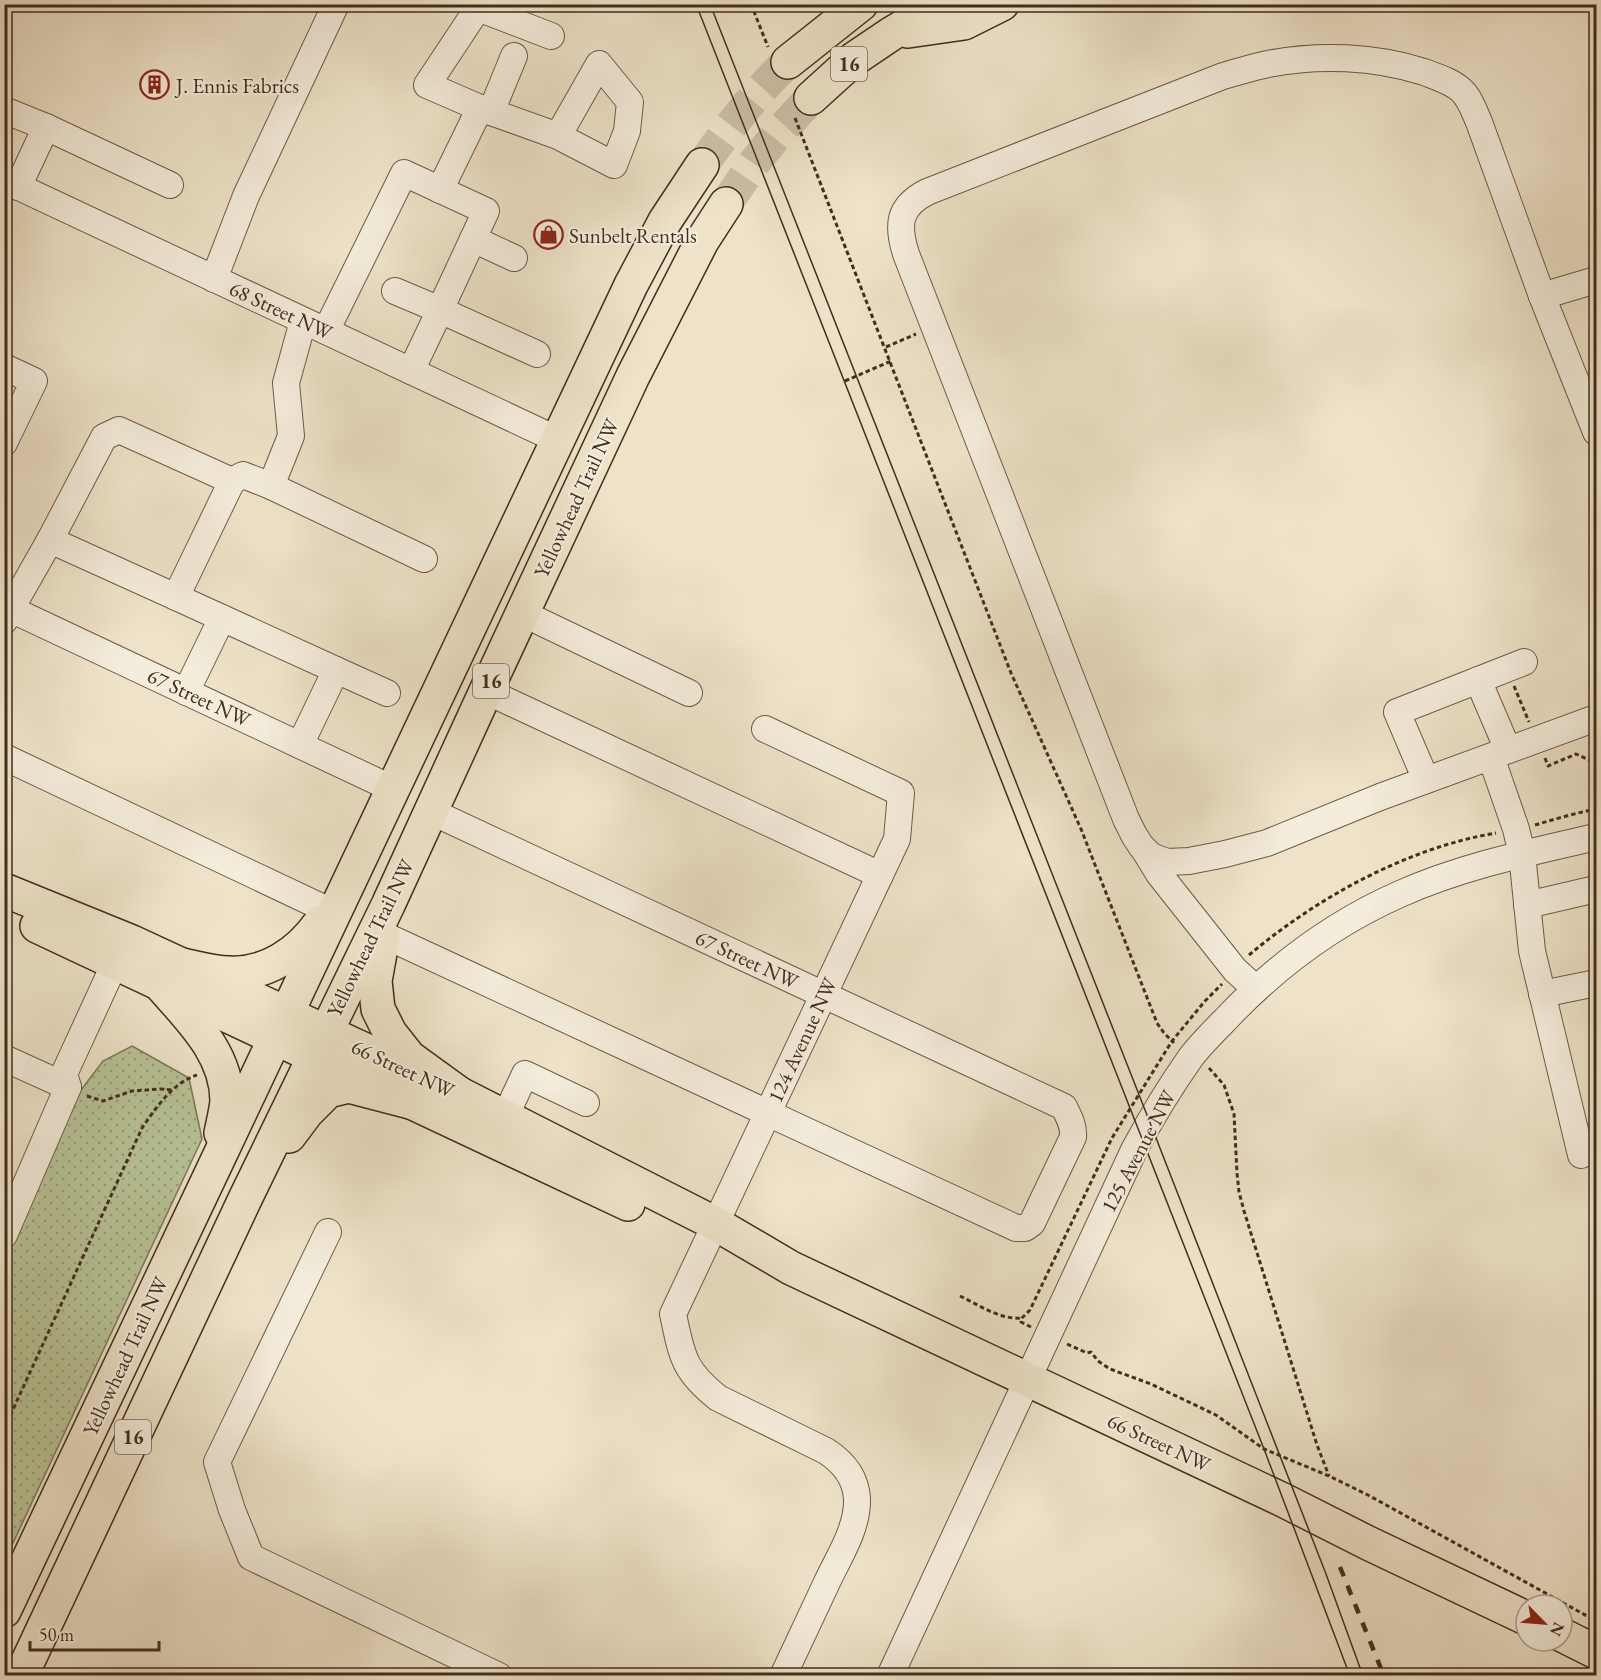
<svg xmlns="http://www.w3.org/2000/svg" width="1601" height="1680" font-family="'EB Garamond',serif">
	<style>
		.grass { fill: url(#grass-dots); stroke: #7d785a; stroke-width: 1.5 }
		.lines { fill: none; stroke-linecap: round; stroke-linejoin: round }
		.highway-tunnel { stroke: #ccbfa7; stroke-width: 33; stroke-dasharray: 33 16; stroke-linecap: butt }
		.minor-casing { stroke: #6d5a48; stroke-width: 28 }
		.major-casing { stroke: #422d1d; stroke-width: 36 }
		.highway-casing { stroke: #422d1d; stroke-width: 36 }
		.path { stroke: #422d1d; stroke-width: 3; stroke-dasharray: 4.5 3; stroke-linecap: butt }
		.minor { stroke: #f4eddc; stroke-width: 26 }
		.major { stroke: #eee3c9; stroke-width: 33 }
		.highway { stroke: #eee3c9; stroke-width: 33 }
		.tram { stroke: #422d1d; stroke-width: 1.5 }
		.rail { stroke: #422d1d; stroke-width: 4.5; stroke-dasharray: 10 10; stroke-linecap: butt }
		.labels { text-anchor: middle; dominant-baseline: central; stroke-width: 4.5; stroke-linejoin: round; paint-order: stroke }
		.shield { fill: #f4eddc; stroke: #776756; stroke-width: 1.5 }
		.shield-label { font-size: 20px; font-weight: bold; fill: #422d1d }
		.poi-label { font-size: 21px; fill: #422d1d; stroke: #f4eddc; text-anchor: start }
		.street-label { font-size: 21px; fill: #422d1d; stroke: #f4eddc }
	</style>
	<defs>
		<pattern id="grass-dots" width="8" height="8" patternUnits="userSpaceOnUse" patternTransform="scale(1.5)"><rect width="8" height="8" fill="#b8c497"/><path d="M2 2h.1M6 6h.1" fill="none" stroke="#97a07b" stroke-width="1.8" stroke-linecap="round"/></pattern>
	</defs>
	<rect width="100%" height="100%" fill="#eee3c9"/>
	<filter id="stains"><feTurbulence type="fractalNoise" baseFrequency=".00333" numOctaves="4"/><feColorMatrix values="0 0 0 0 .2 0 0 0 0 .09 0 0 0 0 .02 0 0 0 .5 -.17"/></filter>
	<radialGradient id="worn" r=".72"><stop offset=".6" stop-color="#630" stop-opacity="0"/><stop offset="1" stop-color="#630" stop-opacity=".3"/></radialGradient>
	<path class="grass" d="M132,1046L189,1078L202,1139L5,1560V1250L75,1098L103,1061Z"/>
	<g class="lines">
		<g class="highway-tunnel">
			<path d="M702,165C729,128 755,92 788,62"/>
			<path d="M726,204L754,163L775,137L811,98"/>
		</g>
		<defs>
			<g id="minor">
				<path d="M480,108L427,85L478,8L551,36"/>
				<path d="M4,110L46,127L18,187"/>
				<path d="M491,112L514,56"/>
				<path d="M46,127L170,185"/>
				<path d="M4,180L558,440"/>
				<path d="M440,190L480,108L558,136L614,165L627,131L630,102L599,64L558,136"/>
				<path d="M473,239L514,258"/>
				<path d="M214,279L246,196L336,4"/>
				<path d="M1542,296L1596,280"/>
				<path d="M326,331L404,173L486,211L440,310L395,291"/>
				<path d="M4,367L34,381L4,443"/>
				<path d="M411,371L440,310L537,354"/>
				<path d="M1596,432L1542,296L1479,122C1474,111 1470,98 1461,90C1451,81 1437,77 1424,72C1375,56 1318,54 1268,64C1253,67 1238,72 1223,76L927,192C898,207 897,225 906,254L1126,819L1134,835L1141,846L1151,856L1167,862L1189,861L1225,854L1267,843L1380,797L1596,718"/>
				<path d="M232,481L243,475L271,486L424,559"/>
				<path d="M271,486L291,436L286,383L303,321"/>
				<path d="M50,540L104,437L119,430L232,481L176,597"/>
				<path d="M4,606L393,789"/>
				<path d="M522,613L689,693"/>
				<path d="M4,621L50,540L176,597L336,670L300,745"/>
				<path d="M336,670L387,693"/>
				<path d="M1478,680L1508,750"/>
				<path d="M486,691L880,875"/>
				<path d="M186,692L222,618"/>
				<path d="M765,729L901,793L897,839L673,1314C682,1356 683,1370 718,1398L826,1451C843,1462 856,1477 857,1499C858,1527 840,1555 828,1580C813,1612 798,1644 783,1676"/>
				<path d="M4,757L334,913"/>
				<path d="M1491,757L1516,829L1522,854L1532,951L1581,1155"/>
				<path d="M1426,780L1397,712L1524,662"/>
				<path d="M1145,851L1159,874L1235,970L1256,989"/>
				<path d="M1527,905L1596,889"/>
				<path d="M375,931L1016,1228H1025L1032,1223L1073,1137C1074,1126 1069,1117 1064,1107L430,811"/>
				<path d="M1542,994L1596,983"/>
				<path d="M4,1058L68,1087"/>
				<path d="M505,1117L525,1074L586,1103"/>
				<path d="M328,1232L217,1462L232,1510L251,1557L499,1676"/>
				<path d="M4,1235L68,1087L64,1074L115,963"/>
				<path d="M890,1676L1134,1150C1151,1118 1170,1087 1191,1057C1201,1044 1213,1032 1225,1020C1274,968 1334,923 1400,894C1463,866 1531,852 1596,837"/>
			</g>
			<g id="major">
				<path d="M4,890L132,942L460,1094L716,1224L791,1268L1283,1500L1368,1543L1526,1618"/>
				<path d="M37,926L628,1204"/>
				<path d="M1562,1635L1596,1652"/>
			</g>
			<g id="highway">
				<path d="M908,31L964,23L1002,4"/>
				<path d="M788,62L861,4"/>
				<path d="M811,98L854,59L891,34L941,4"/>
				<path d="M383,936L375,981L378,1009L390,1033L409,1057L460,1094"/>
				<path d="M177,964C194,967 212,973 229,973C266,975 299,953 320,923"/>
				<path d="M159,983C188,1017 227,1052 227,1101C226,1112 223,1123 221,1133"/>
				<path d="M289,1136L307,1112L328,1091L349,1086L418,1104"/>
				<path d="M4,1611C213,1169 423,728 631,285L665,221L702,165"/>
				<path d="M21,1676L245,1199L388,905L486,691L633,376L702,241L726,204"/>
			</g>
		</defs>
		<use href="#minor" class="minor-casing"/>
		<use href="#major" class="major-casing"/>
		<use href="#highway" class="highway-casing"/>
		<g class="path">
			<path d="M751,4L768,47"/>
			<path d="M795,118L1011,673L1081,829L1157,1023L1164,1033L1174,1043"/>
			<path d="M886,347L916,334"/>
			<path d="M845,381L891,361"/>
			<path d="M1514,686L1529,722"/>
			<path d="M1545,758L1548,766L1576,754L1596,763"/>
			<path d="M1535,825C1555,819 1576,813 1596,809"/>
			<path d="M1249,955C1318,897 1407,848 1496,833"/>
			<path d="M1209,1068L1224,1085L1234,1114L1237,1173L1239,1192L1244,1211L1317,1445L1329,1476"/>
			<path d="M87,1096L103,1101L132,1091L161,1089L173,1090"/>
			<path d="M960,1296C979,1305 1000,1320 1022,1318"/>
			<path d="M1031,1327L1021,1322L1022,1318L1030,1310L1112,1138L1172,1041L1205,1001L1222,984"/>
			<path d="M1067,1344L1087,1353L1091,1352L1098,1361L1110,1369L1151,1384L1216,1415L1264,1449L1329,1476L1368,1495L1596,1621"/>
			<path d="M4,1429L142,1128C156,1108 172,1083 197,1075"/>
		</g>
		<use href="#minor" class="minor"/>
		<use href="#major" class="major"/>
		<use href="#highway" class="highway"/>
		<g class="tram">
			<path d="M696,4L1264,1449L1350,1676"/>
			<path d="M710,4L1158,1143L1326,1574L1363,1676"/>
		</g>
		<path class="rail" d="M1340,1567L1384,1676"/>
	</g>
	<defs>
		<symbol id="building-ring" viewBox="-11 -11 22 22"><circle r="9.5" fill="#f4eddc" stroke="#8f2418" stroke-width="1.5"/><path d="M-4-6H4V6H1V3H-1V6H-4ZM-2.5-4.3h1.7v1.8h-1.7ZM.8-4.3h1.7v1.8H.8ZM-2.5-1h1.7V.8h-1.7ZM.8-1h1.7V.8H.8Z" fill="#8f2418"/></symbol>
		<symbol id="shop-ring" viewBox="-11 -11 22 22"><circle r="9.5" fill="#f4eddc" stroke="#8f2418" stroke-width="1.5"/><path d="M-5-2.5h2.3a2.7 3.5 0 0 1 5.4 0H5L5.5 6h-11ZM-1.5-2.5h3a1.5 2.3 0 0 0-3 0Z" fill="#8f2418"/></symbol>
	</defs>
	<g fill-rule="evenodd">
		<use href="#building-ring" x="138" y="68" width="33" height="33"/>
		<use href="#shop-ring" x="532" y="218" width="33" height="33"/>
	</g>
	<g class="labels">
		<g class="shield">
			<rect x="831" y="47" width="36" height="34" rx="4.5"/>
			<rect x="473" y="664" width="36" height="34" rx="4.5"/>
			<rect x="115" y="1420" width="36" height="34" rx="4.5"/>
		</g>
		<g class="shield-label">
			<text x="849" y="64">16</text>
			<text x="491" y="681">16</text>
			<text x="133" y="1437">16</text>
		</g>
		<g class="poi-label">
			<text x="176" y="85">J. Ennis Fabrics</text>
			<text x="569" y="235">Sunbelt Rentals</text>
		</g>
		<g class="street-label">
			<text transform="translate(281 310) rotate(25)">68 Street NW</text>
			<text transform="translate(576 498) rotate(-65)">Yellowhead Trail NW</text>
			<text transform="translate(199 697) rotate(25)">67 Street NW</text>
			<text transform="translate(370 938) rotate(-64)">Yellowhead Trail NW</text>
			<text transform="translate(747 959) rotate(25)">67 Street NW</text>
			<text transform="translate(802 1040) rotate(-65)">124 Avenue NW</text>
			<text transform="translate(403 1068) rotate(25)">66 Street NW</text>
			<text transform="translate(1138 1151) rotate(-62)">125 Avenue NW</text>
			<text transform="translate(125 1356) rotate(-65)">Yellowhead Trail NW</text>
			<text transform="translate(1159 1442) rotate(25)">66 Street NW</text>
		</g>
	</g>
	<rect width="1601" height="1680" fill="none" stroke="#eee3c9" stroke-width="24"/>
	<rect x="6" y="6" width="1589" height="1668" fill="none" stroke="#422d1d" stroke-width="3"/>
	<rect x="12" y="12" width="1577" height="1656" fill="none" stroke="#422d1d" stroke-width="1.5"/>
	<g transform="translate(1544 1623) rotate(115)"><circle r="28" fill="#f4eddc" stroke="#ada090" stroke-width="1.5"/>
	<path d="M0-4.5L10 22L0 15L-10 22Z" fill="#8f2418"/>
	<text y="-9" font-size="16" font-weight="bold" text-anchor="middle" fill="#422d1d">N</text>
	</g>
	<path d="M30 1641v9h129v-9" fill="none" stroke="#422d1d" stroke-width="3"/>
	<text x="39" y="1641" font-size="18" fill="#422d1d" stroke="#f4eddc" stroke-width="4.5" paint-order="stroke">50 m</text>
	<rect width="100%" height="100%" filter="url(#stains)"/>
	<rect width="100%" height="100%" fill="url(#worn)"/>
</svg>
